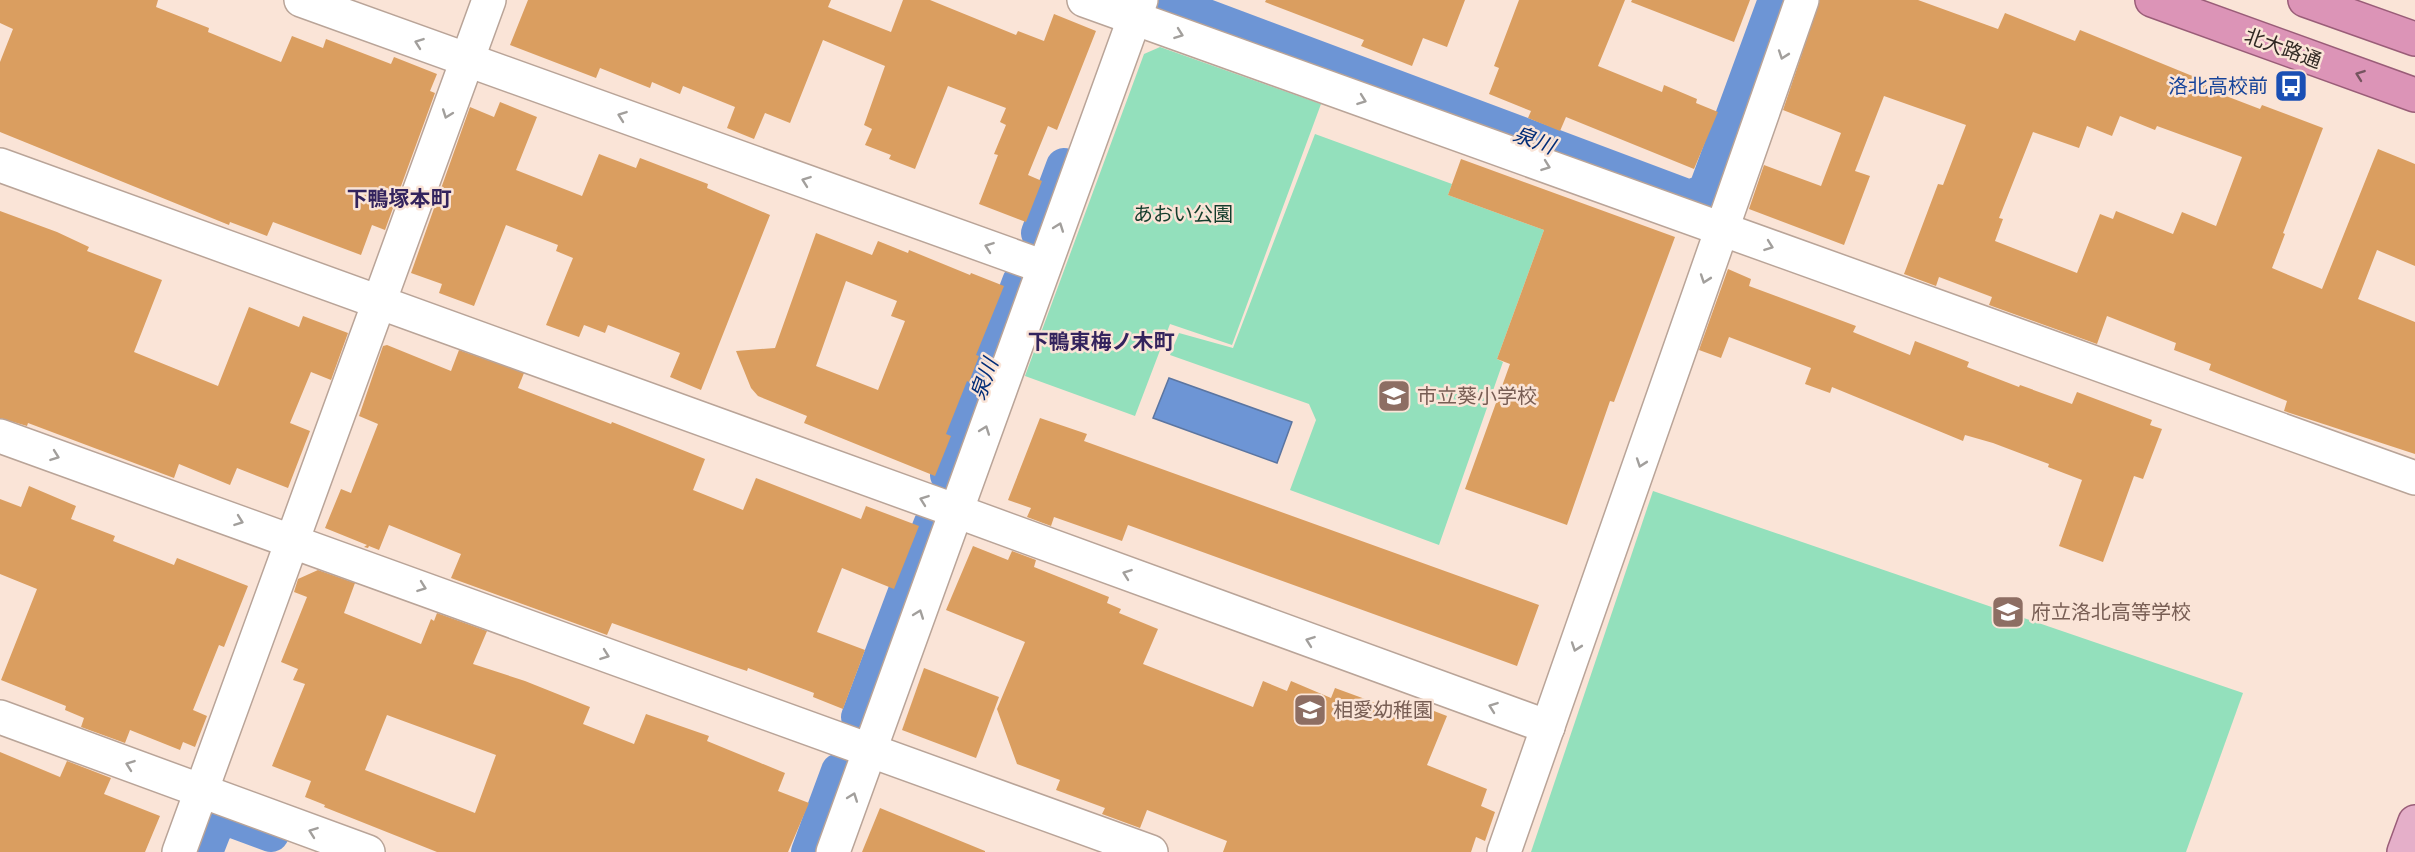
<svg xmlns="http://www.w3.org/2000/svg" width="2415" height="852" font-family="Raleway,'Noto Sans JP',sans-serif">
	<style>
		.green { fill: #93e0bc }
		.water { fill: #6d95d5; stroke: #5b75a0; stroke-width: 1.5 }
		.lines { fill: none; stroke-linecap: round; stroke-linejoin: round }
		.canal { stroke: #6d95d5; stroke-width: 36 }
		.building { fill: #da9e60; fill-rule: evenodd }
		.minor-casing { stroke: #b9a498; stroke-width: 36 }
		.primary-casing { stroke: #9a5d78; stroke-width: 36 }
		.trunk-casing { stroke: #9a5d78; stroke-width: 36 }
		.minor { stroke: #fff; stroke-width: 33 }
		.primary { stroke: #e5afc9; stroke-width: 33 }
		.trunk { stroke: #dc94b7; stroke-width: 33 }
		.oneway { stroke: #a29f9c }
		.oneway2 { stroke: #75545f }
		.labels { text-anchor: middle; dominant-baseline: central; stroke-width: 5; stroke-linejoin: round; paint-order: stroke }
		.street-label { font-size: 20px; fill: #312924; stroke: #fae4d7 }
		.transit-label { font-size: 20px; fill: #164399; stroke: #fae4d7; text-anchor: end }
		.park-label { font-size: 20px; fill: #143d2c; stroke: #fae4d7 }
		.education-label { font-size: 20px; fill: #785e54; stroke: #fae4d7; text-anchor: start }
		.water-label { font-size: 21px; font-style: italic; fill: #002c77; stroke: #fae4d7 }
		.neighbourhood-label { font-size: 21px; font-weight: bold; fill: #33235d; stroke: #fae4d7 }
	</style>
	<rect width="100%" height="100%" fill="#fae4d7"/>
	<g class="green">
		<path d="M1160,47L1321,104L1232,345L1170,324L1135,416L1025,376L1144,54Z"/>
		<path d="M1315,134L1452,184L1448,195L1544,230L1497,359L1503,362L1439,545L1290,490L1316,420L1309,404L1170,355L1179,333L1233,348Z"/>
		<path d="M1653,491L2243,693L2186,852H1531Z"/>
	</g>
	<path class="water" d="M1169,378L1292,422L1277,463L1153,418Z"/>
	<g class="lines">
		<g class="canal">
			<path d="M1172,4L1690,198L1706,191L1776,0"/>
			<path d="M1039,233L1064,166"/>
			<path d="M948,475L1020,282"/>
			<path d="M859,717L931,525"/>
			<path d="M205,852L214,829L225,817L271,834"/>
			<path d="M809,852L839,771"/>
		</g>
	</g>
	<g class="building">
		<path d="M0,0H158L156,7L209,28L208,32L281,62L292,36L323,48L326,39L391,64L394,57L437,74L430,91L435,93L385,230L372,225L361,255L273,222L267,236L230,222L229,225L0,132V62L13,29L0,23Z"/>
		<path d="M528,0H831L828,7L891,32L903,0H930L1016,35L1018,31L1044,41L1054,14L1096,31L1057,130L1048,126L1028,175L1042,181L1026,222L979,204L998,155L994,154L1006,125L1000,122L1006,108L948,86L915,169L889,159L891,155L865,145L872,129L864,125L885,66L823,40L790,123L765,113L754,139L727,128L735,107L683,86L680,94L652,82L650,88L600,68L596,78L510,45Z"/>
		<path d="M1266,0H1465L1447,47L1423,38L1412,66L1361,46L1364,40L1265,2Z"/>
		<path d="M1519,0H1625L1598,66L1662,92L1664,85L1697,99L1696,103L1718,112L1694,169L1566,117L1560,131L1528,118L1531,111L1489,94L1499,68L1494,66Z"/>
		<path d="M1632,0H1750L1734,42L1631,2Z"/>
		<path d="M1820,0H1918L1998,29L2005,13L2075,41L2080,30L2207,82L2205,88L2260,109L2262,105L2323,128L2283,233L2285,234L2272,268L2322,289L2378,149L2415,164V266L2377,250L2358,299L2415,322V454L2284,411L2287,401L2209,370L2211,364L2174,350L2176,343L2107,316L2097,344L1989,305L1992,297L1939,277L1936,286L1904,274L1938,184L1943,185L1966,125L1884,96L1855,171L1870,176L1844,245L1749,209L1764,165L1821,186L1841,133L1783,110ZM2120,116L2155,130L2157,126L2242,157L2216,226L2182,212L2173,234L2116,211L2113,219L2100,214L2077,273L1995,241L2003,219L1999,218L2033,132L2079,148L2087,126L2112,136Z"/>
		<path d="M500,102L537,117L516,170L582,196L599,154L636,168L640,158L708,184L707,188L770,215L701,390L670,377L680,353L608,325L605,333L584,325L579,337L546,325L573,258L556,251L558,245L506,225L474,306L439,293L442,284L411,273L470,107L494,117Z"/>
		<path d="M1461,159L1675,237L1614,402L1610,401L1567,525L1465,489L1510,364L1497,359L1544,230L1448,195Z"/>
		<path d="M0,211L57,232L89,247L87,251L162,280L134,352L218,386L249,307L299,327L303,316L348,333L331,380L311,372L290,423L310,431L288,488L237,468L230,485L179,464L174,478L28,423L27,426L0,418Z"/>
		<path d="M816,233L872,255L878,241L908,253L909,250L970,275L971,273L1004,286L976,355L979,356L969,382L967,381L946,434L951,436L935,476L804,423L807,416L758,396L751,388L736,351L775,348ZM846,281L897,301L891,316L905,321L878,390L816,366Z"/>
		<path d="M1728,269L1751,279L1749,286L1856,326L1853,332L1910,355L1915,341L1969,362L1967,367L2019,387L2020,385L2072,404L2077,392L2152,420L2150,425L2162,429L2143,479L2134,476L2103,562L2059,546L2082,480L2048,467L2049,464L1993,443L1965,435L1963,441L1832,387L1830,393L1805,384L1811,368L1729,337L1721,358L1699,350Z"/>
		<path d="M387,345L451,371L459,350L524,373L518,388L611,424L612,422L705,459L693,490L743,510L756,478L861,519L866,506L919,526L894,589L842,568L817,632L865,650L843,709L813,697L814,693L748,668L747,671L732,666L612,623L607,635L451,578L461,554L389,525L379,550L369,546L368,548L364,547L367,545L325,528L341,489L351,493L378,424L359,416L383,346Z"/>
		<path d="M1040,418L1087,434L1084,441L1539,605L1517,666L1128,525L1122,541L1054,517L1051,526L1027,517L1031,508L1008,500Z"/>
		<path d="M29,486L76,506L71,519L115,536L113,541L174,565L177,558L248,586L224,647L219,645L193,710L207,716L195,747L183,742L180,750L130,730L125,743L81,727L84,718L65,710L66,706L1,680L37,589L0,574V499L21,507Z"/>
		<path d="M973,546L1008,560L1012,551L1036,560L1034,567L1109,597L1107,603L1121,609L1119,613L1158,629L1143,664L1253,707L1263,681L1287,691L1291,681L1331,698L1335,688L1417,718L1421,706L1447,716L1427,765L1487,789L1481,806L1495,812L1485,841L1476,837L1471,852H1223L1227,841L1147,810L1140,828L1102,814L1105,808L1056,790L1060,780L1017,764L997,709L1025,642L946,610Z"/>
		<path d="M318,570L355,583L344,613L421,644L431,619L434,621L437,613L487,631L473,664L525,681L590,707L583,724L634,744L646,714L709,736L707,741L785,773L778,791L809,803L788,852H437L324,807L325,805L305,797L311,781L272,766L305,684L293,680L298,669L281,662L307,597L294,592L298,579ZM387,715L496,755L475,813L365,770Z"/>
		<path d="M924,668L999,697L976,758L902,730Z"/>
		<path d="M0,752L60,777L67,761L111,778L104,794L160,816L145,852H0Z"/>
		<path d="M880,808L985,851V852H862Z"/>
	</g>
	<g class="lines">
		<defs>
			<g id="minor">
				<path d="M301,0L1044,267"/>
				<path d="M1084,0L2415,478"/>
				<path d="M0,165C517,348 1032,540 1548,727"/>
				<path d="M0,436C385,572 767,715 1151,852"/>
				<path d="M0,717L368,852"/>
				<path d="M179,852L489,0"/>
				<path d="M833,852L1141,0"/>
				<path d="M1504,852L1802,0"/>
			</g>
			<path id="primary" d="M2404,852L2415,822"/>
			<g id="trunk">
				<path d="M2152,0L2415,95"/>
				<path d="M2305,0L2415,39"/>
			</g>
		</defs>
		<use href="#minor" class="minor-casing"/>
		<use href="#primary" class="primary-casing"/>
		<use href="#trunk" class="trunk-casing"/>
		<use href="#minor" class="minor"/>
		<use href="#primary" class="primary"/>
		<use href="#trunk" class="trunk"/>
	</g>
	<defs><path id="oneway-chevron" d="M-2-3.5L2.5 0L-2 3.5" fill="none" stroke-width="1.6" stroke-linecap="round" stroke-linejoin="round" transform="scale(1.5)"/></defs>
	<g class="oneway">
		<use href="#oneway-chevron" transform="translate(1179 34) rotate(20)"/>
		<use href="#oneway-chevron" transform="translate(419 43) rotate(-160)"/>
		<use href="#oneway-chevron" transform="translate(1783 55) rotate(109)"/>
		<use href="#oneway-chevron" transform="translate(1362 100) rotate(20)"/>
		<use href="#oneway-chevron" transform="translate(447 114) rotate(110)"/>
		<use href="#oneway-chevron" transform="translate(622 116) rotate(-160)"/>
		<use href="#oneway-chevron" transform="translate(1546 166) rotate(20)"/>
		<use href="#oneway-chevron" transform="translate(806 181) rotate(-160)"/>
		<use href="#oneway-chevron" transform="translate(1059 227) rotate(-70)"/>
		<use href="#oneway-chevron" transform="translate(1769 246) rotate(20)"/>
		<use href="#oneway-chevron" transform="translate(989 247) rotate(-160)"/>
		<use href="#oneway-chevron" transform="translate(1705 279) rotate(109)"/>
		<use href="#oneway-chevron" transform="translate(985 430) rotate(-70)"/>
		<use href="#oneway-chevron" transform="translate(55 456) rotate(20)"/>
		<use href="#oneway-chevron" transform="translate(1641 463) rotate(109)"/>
		<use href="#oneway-chevron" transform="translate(924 500) rotate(-160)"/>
		<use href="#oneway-chevron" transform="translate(239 521) rotate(20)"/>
		<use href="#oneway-chevron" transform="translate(1127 574) rotate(-160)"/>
		<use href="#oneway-chevron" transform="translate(422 587) rotate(20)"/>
		<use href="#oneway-chevron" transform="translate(919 614) rotate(-70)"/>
		<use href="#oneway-chevron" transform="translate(1310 641) rotate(-160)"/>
		<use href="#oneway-chevron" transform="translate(1576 647) rotate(109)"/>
		<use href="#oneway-chevron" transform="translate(605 655) rotate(20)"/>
		<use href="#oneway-chevron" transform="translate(1493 707) rotate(-160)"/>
		<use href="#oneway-chevron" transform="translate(130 765) rotate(-160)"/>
		<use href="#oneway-chevron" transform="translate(853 797) rotate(-70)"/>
		<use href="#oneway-chevron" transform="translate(313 832) rotate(-160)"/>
	</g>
	<use class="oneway2" href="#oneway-chevron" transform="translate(2360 75) rotate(-160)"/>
	<defs>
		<symbol id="bus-square" viewBox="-11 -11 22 22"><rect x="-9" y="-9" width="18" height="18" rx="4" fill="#1a4fb4" stroke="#fae4d7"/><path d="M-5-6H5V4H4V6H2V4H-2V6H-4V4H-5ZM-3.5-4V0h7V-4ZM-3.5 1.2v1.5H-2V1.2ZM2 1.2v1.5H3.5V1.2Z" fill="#fff"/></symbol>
		<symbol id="school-square" viewBox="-11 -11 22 22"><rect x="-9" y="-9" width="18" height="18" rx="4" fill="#8d6e63" stroke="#fae4d7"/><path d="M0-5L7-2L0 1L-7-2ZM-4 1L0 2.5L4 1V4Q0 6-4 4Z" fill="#fff"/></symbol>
	</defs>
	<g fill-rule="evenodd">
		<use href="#bus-square" x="2272" y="67" width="38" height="38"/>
		<use href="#school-square" x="1375" y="377" width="38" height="38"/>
		<use href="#school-square" x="1989" y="593" width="38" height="38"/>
		<use href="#school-square" x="1291" y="691" width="38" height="38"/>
	</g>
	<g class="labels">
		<g class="street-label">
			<text transform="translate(2283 48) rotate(20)">北大路通</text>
		</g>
		<g class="transit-label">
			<text x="2268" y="86">洛北高校前</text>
		</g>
		<g class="park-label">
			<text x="1183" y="214">あおい公園</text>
		</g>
		<g class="education-label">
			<text x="1417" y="396">市立葵小学校</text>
			<text x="2031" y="612">府立洛北高等学校</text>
			<text x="1333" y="710">相愛幼稚園</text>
		</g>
		<g class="water-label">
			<text transform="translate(1534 140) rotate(20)">泉川</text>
			<text transform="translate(984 379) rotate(-70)">泉川</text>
		</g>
		<g class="neighbourhood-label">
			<text x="399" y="198">下鴨塚本町</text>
			<text x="1101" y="341">下鴨東梅ノ木町</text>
		</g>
	</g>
</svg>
